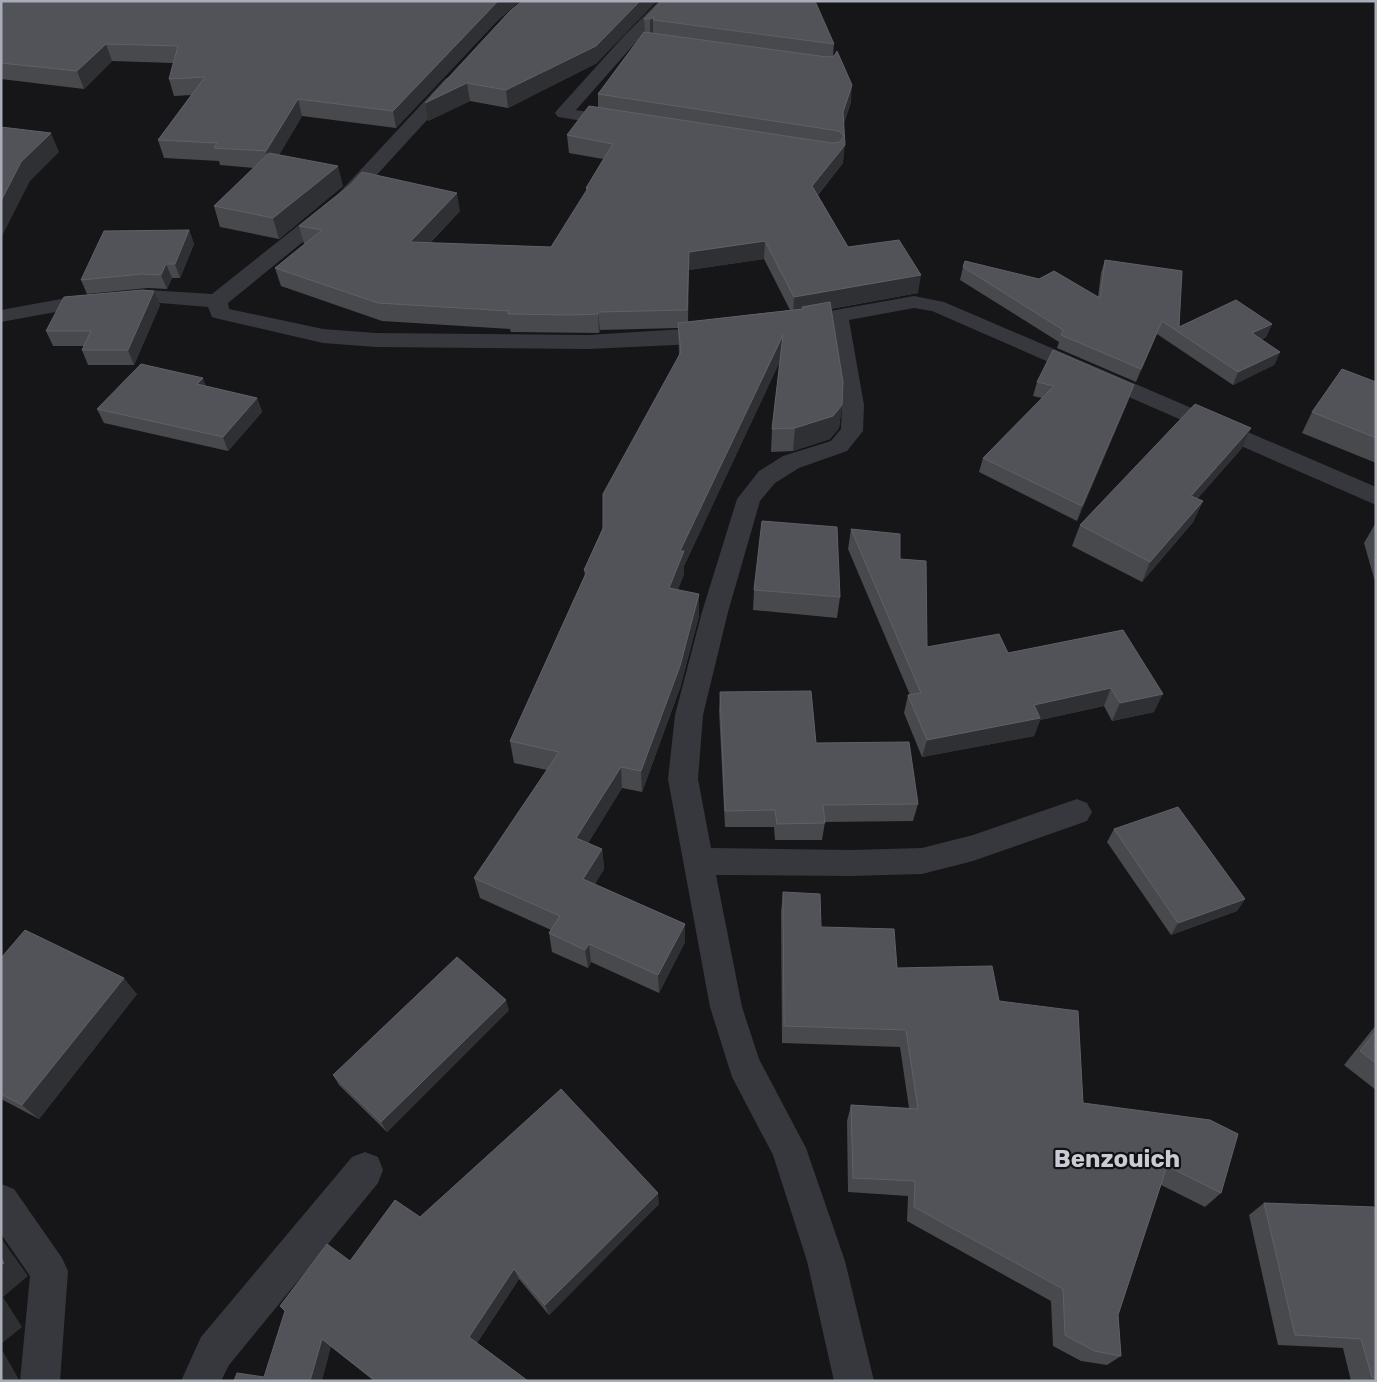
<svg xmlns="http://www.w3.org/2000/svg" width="1377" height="1382" font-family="Rubik,sans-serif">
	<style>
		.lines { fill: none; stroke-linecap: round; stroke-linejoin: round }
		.minor { fill: #37383d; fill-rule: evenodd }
		.wall { fill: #47494d; fill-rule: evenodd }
		.shaded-wall { fill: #2f3033 }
		.building { fill: #525359; stroke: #5f6168 }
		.labels { text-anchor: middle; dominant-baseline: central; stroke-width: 4.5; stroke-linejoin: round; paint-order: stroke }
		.near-quarter-label { font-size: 24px; font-weight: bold; fill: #c9ccd4; stroke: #111113 }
	</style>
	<rect width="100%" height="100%" fill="#161618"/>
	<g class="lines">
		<g class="minor">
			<path d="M659,1H676L635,43L576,110L626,118L629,122L626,126L620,127L558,117L555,113L558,109L623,37Z"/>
			<path d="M452,77L458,78L460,82L458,86L353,201L228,303L229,309L323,329L376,333L588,335L716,327L724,329L727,334L724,339L675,345L588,349L376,347L323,343L219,319L212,317L208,307L148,302L72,309L1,322V310L72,297L148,290L212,294L339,193L446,78Z"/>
			<path d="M914,296L944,302L1376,487V505L932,311L914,308L849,320L864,405L863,431L847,451L799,468L775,483L760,501L728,612L703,715L698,779L711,848L851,850L922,848L973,835L1077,799L1087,803L1092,812L1087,821L973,861L922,874L851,876L716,875L742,1007L759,1059L806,1148L845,1261L874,1381H834L807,1261L773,1155L732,1077L710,1007L668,779L675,715L702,612L737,499L759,471L783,456L831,441L841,429L842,405L829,323L796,329L789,328L785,323L789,318L796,317Z"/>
			<path d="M365,1152L378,1157L383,1170L378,1183L229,1365L221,1381H181L201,1337L352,1157Z"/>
			<path d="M1,1184L14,1189L62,1258L68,1271L60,1381H20L30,1276L1,1234Z"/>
		</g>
	</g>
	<g class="wall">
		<path d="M1,1H520L498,20L396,128L302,116L279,155L343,186L279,239L220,227L214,206L254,168L220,165L219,161L164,158L158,140L191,95L174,96L169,79L173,63L112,61L84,89L1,79Z"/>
		<path d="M522,1L597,63L508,108L470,101L428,121L425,103Z"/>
		<path d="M644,19L834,44L833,56L851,102L844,123L843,163L818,195L848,247L918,293L831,309L842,405L839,428L830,439L793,451L771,452L772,429L780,361L684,566V574L678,589L699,616L680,688L642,792L622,788L588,843L602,849L604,869L595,884L685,924V942L659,993L591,962L588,968L552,952L549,933L551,930L480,898L474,878L547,770L514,763L510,741L585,576L584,570L679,355L678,328L600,330L599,333L511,332L510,329L382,321L281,286L275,268L305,244H304L299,226L460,211L430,243L551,247L586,192V188L603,159L569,153L567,135L598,108V94L645,32ZM764,259L790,310L688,322L689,270Z"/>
		<path d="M189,230L194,244L180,278H172L167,289L148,288L87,294L81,280Z"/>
		<path d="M1105,260L1179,327L1272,324L1266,337L1261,340L1280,352L1274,365L1233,385L1157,334L1136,382L1057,348L1059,342L960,280L963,267L1039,279L1098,297L1101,273Z"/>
		<path d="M160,305L134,365H88L82,350L84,346H53L46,331Z"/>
		<path d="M1037,382L1129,399L1077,521L979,472L983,458L1042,398L1033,396Z"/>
		<path d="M1376,382V463L1302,433L1312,412Z"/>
		<path d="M206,386L257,398L262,412L228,451L104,423L97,409Z"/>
		<path d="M1242,448L1197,499L1203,501L1193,522L1142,582L1072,546L1080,525Z"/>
		<path d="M1375,524L1376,525V585L1364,543Z"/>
		<path d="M851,529L900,559L927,647L1008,653L1123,630L1154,712L1112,721L1104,706L1040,720L1034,736L922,757L904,713L908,695H910L848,549Z"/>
		<path d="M754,590L840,597L837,618L753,610Z"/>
		<path d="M720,692L816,743L918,804L913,821L825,822L822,840H775L774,827H725L719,710Z"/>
		<path d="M1114,829L1245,899L1237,911L1171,935L1107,842Z"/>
		<path d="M783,892L821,927L897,968L999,1001L1083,1103L1221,1193L1205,1207L1161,1185L1118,1315L1121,1356L1107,1365L1081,1361L1053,1346L1051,1301L907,1221L908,1196L848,1192L847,1121L851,1105L909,1108L900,1047L782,1043L781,912Z"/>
		<path d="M1,958L137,994L39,1119L1,1099Z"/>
		<path d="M509,1010L387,1132L339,1085L333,1075Z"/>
		<path d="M1376,1025V1090L1344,1065Z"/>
		<path d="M1264,1203L1376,1214V1381H1351L1343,1348L1278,1345L1249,1215Z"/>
		<path d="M659,1204L549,1315L519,1279L477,1343L528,1381H374L331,1347L264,1377L350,1261L420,1217Z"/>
	</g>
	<g class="shaded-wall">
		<path d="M498,1H520L498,20L396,128L393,111Z"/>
		<path d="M640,1H657L597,63L508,108L506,90Z"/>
		<path d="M654,17L653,20V35L650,36V19Z"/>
		<path d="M106,44L112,61L84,89L77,71Z"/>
		<path d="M467,83L470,101L428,121L425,103Z"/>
		<path d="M852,85L851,102L841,130L843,112Z"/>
		<path d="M298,99L302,116L271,169L266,151Z"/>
		<path d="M51,133L59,152L30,181L1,238V201L21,162Z"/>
		<path d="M845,145L843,163L811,203L812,186Z"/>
		<path d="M338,166L343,186L279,239L273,218Z"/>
		<path d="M457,193L460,211L413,260L410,242Z"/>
		<path d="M189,230L194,244L180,278L175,264Z"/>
		<path d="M765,241L764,259L689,270L688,328L689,252Z"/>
		<path d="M166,264L172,278L167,289L161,275Z"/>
		<path d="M921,275L918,293L802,314L803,309L802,307L801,314L793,316L794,297Z"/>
		<path d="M154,291L160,305L134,365L128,350Z"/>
		<path d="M598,312L600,330L599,333L598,314Z"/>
		<path d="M1162,321L1157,334L1136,382L1141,369Z"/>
		<path d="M1272,324L1266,337L1246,347L1252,333Z"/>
		<path d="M783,335L781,359L684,566V574L670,610L669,588L680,551Z"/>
		<path d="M1280,352L1274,365L1233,385L1238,372Z"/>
		<path d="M203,378L208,392L197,384Z"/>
		<path d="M1134,385L1129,399L1077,521L1082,506Z"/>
		<path d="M257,398L262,412L228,451L223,437Z"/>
		<path d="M842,405L839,428L830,439L793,451L795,428Z"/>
		<path d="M1251,428L1242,448L1182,516L1191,496Z"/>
		<path d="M1203,501L1193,522L1142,582L1150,562Z"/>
		<path d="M699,594V616L680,688L642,792L641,771Z"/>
		<path d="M1111,688L1104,706L1040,720L1034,736L922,757L927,740L1034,705Z"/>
		<path d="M1163,694L1154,712L1112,721L1120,703Z"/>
		<path d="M621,767L622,788L579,858L576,838Z"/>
		<path d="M602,849L604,869L586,899L583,879Z"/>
		<path d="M1245,899L1237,911L1171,935L1178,923Z"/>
		<path d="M685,924V942L659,993L658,975Z"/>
		<path d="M589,944L591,962L588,968L585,950Z"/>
		<path d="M124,978L137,994L39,1119L22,1105Z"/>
		<path d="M506,1000L509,1010L387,1132L381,1122Z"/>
		<path d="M658,1193L659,1204L549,1315L545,1305Z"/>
		<path d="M1,1238L28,1276L3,1297L22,1327L1,1344Z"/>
		<path d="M514,1269L519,1279L475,1346L469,1337Z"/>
		<path d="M322,1339L331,1347L322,1381H310Z"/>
		<path d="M1,1348L18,1378L19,1381H1Z"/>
	</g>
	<g class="building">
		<path d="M1,1H498L393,111L298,99L266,151L214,148L217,143L158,140L205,77L169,79L178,46L106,44L77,71L1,63Z"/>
		<path d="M522,1H640L596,46L506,90L467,83L425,103L510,11Z"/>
		<path d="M661,1H815L834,44L653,20L654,17L650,19H644Z"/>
		<path d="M644,32L827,57L834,56L837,51L852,85L843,112L845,145L812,186L848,247L899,240L921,275L794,297L765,241L689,252L687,310L598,312V314L571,315L508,314L509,311L378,303L275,268L322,230L299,226L350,185L362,172L457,193L410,242L551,247L588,188H586L613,144L567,135L589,106L832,143L840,142L844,136L839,131L598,94Z"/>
		<path d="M1,127L51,133L21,162L1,201Z"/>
		<path d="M269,153L338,166L273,218L214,206Z"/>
		<path d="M189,230L175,264H166L161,275L142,274L81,280L104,231Z"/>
		<path d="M1105,260L1182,271L1179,327L1236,300L1272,324L1252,333L1280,352L1238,372L1162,321L1141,369L1061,335L1063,330L963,267L965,261L1039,279L1054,271L1100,298Z"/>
		<path d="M142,290L154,291L128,350H82L91,331H46L64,297Z"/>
		<path d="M830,302L843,382L842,405L833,416L795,428L772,429L783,335L680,551H684L669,588L699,594L680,666L641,771L621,767L576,838L602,849L583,879L685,924L658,975L589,944L585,950L549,933L560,916L474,878L559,752L510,741L587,571L584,570L603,529V494L681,352L678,323L803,309L802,307Z"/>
		<path d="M1053,350L1134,385L1082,506L983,458L1054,386L1037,382Z"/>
		<path d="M141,364L203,378L197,384L257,398L223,437L97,409Z"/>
		<path d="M1342,369L1376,382V438L1312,412Z"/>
		<path d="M1195,404L1251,428L1191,496L1203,501L1150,562L1080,525Z"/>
		<path d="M762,521L837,527L840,597L754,590Z"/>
		<path d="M851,529L900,534V559L926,561L927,647L999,634L1008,653L1123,630L1163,694L1120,703L1111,688L1034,705L1040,718L927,740L908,695L921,693Z"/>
		<path d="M811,691L816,743L909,742L918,804L823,805L825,823L777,824L775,810L725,811L720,692Z"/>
		<path d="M1178,807L1245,899L1178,923L1114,829Z"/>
		<path d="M783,892L820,894L821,927L894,929L897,968L992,966L999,1001L1078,1011L1083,1103L1210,1120L1238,1134L1221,1193L1167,1166L1118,1315L1121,1356L1094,1351L1065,1335L1063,1289L914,1207L915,1181L853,1178L851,1105L918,1109L906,1030L784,1026Z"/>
		<path d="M25,930L124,978L22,1105L1,1094V958Z"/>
		<path d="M457,957L506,1000L381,1122L333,1075Z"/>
		<path d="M1376,1031V1063L1360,1051Z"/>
		<path d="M561,1089L658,1193L545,1305L514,1269L469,1337L528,1381H376L322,1339L310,1381H234L237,1373L264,1377L285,1311L280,1306L327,1244L350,1261L395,1200L420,1217Z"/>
		<path d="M1264,1203L1374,1207L1376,1214V1378L1372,1377L1361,1339L1295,1335Z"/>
		<path d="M1,1258L4,1263L1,1265Z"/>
	</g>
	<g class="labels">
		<g class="near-quarter-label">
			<text x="1117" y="1159">Benzouich</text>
		</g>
	</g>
	<rect width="1377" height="1382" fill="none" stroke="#a8adb8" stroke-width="5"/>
</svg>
